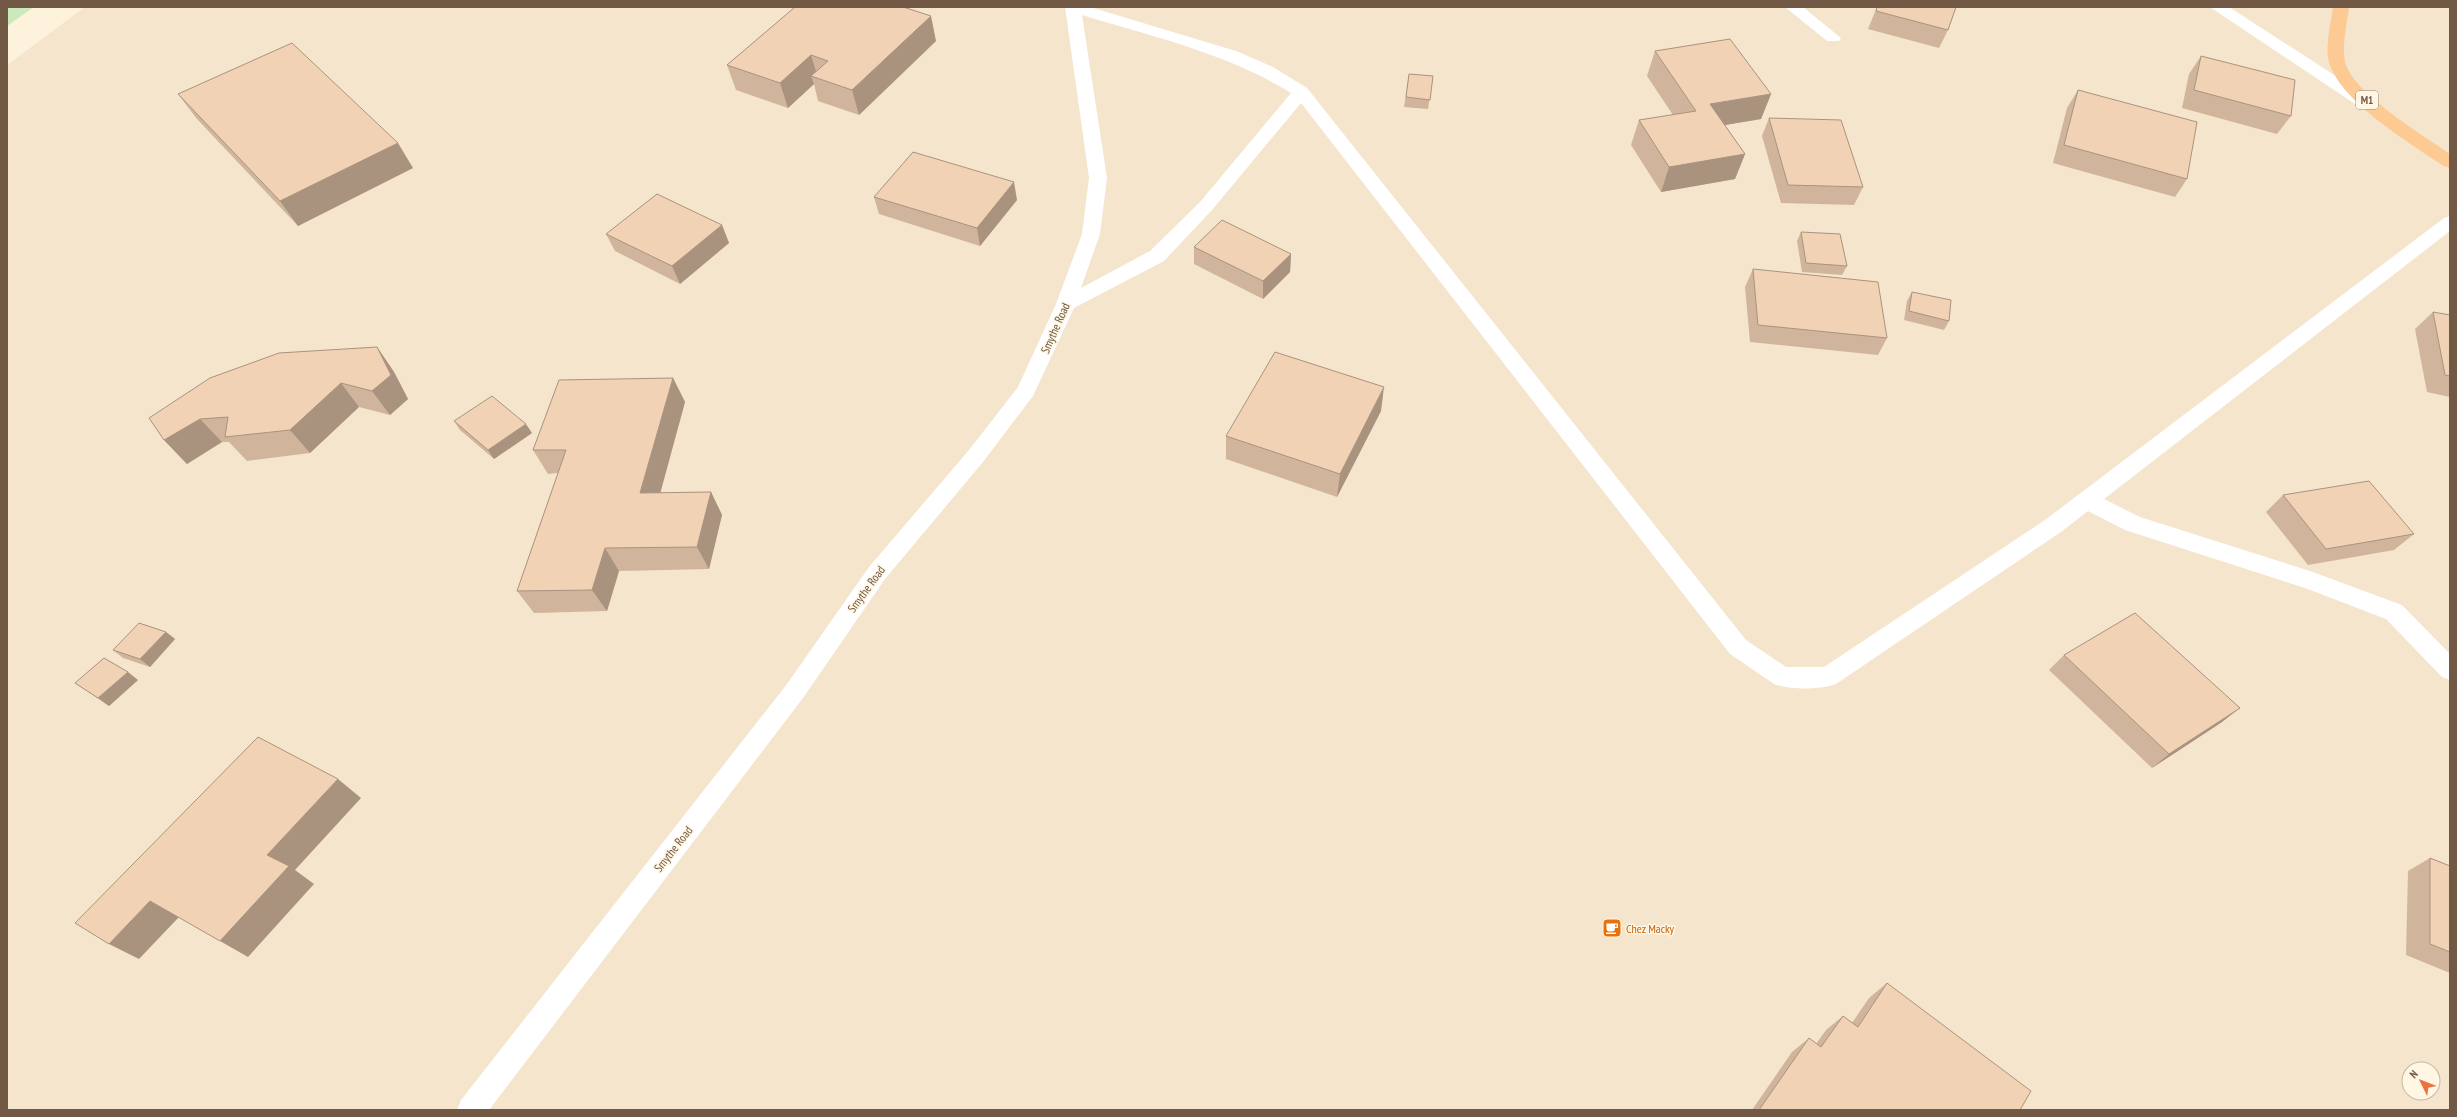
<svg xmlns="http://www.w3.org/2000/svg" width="2457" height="1117" font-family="'PT Sans Narrow',sans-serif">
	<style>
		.residential { fill: #f4e5cc; fill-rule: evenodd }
		.green { fill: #cbe9bd }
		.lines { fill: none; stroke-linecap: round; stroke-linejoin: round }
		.minor { fill: #fff; fill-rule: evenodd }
		.trunk { fill: #fcca92; fill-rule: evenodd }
		.wall { fill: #d0b59c }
		.shaded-wall { fill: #a9937f }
		.building { fill: #f2d2b5; stroke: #a9937f }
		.labels { text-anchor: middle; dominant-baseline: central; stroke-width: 3; stroke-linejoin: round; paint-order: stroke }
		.shield { fill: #fff7e4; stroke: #9c8875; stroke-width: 1 }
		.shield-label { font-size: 11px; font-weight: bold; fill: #725946 }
		.street-label { font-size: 12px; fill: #725946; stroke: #fff7e4 }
		.food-label { font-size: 12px; fill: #c56008; stroke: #fff7e4; text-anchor: start }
	</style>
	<rect width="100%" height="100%" fill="#fdf3dd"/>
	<path class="residential" d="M85,7H2450V1110H7V65ZM2409,1069H2433V1093H2409Z"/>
	<path class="green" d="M7,7H34L7,26Z"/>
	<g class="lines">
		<g class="minor">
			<path d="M1065,7H1090L1236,51L1273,67L1307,88L1746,640L1786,667H1824L2045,520L2444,218L2450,216V231L2104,499L2140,517L2310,571L2402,605L2450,654V680L2442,677L2386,619L2305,588L2125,530L2088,511L2061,532L1836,684C1820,690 1790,690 1774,684L1730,654L1301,103L1212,210L1164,261L1074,308L1033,396L983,462L885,579L803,698L489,1110H457L461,1100L787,684L869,567L969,450L1018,387L1056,304L1082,234L1089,178ZM1082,15C1153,37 1227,53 1291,93L1200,202L1150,251L1081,288L1100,234L1107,178Z"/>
			<path d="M1785,7H1803L1841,38L1839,41H1827Z"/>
			<path d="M2210,7H2229L2376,102L2378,106L2376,110H2364Z"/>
		</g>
		<path class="trunk" d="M2333,7H2349C2347,24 2341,48 2346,65C2357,96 2423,135 2450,154V168L2444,166C2411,144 2343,103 2330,65C2324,49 2331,24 2333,7Z"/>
	</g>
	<g class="wall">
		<path d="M795,7L936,41L859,115L818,101L814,84L788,108L736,90L727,65Z"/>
		<path d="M1877,7H1956L1948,30L1939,48L1868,29Z"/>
		<path d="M1655,51L1771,94L1761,119L1725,125L1745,154L1735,179L1661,192L1631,145L1639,120L1673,115L1647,76Z"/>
		<path d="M2201,56L2291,116L2277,134L2182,108L2189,74Z"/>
		<path d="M1409,74L1433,76L1428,109L1404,107Z"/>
		<path d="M2078,90L2187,179L2175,197L2053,163L2067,108Z"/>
		<path d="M178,94L413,168L298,226L197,119Z"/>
		<path d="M1769,118L1863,187L1854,205L1781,203L1762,136Z"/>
		<path d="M874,197L1017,200L980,246L879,214Z"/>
		<path d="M722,225L729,243L680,284L615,251L606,234Z"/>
		<path d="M1801,232L1847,266L1842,275L1802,272L1797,241Z"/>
		<path d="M1194,247L1291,254L1290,272L1263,299L1194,264Z"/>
		<path d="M1753,269L1887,338L1878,355L1750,342L1745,287Z"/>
		<path d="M1912,292L1949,321L1944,330L1904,320L1907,301Z"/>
		<path d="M2433,312L2450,315V397L2427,392L2415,329Z"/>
		<path d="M377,347L394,372L408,399L390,415L359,407L310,453L247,461L229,442H222L187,464L164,440L149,418Z"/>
		<path d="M673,378L685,402L660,493L711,492L722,515L709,569L619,571L607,611L534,613L517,591L558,473L548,474L533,450Z"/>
		<path d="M1381,411L1337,497L1226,459V436Z"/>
		<path d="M454,421L532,433L494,459L460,430Z"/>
		<path d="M2283,495L2414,534L2394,550L2308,565L2266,512Z"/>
		<path d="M166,632L175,639L150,667L123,658L113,650Z"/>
		<path d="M2064,655L2222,722L2152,768L2049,670Z"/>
		<path d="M138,680L109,706L75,683Z"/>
		<path d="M2430,858L2450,866V973L2406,955L2408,871Z"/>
		<path d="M1887,983L2020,1110H1752L1792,1052L1809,1038L1816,1044L1826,1030L1843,1016L1852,1023L1869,998Z"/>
	</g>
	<g class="shaded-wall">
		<path d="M931,16L936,41L859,115L852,90Z"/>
		<path d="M811,55L818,78L811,76L814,84L788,108L780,83Z"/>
		<path d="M1771,94L1761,119L1701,129L1710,104Z"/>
		<path d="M398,143L413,168L298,226L280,201Z"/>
		<path d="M1745,154L1735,179L1661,192L1669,167Z"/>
		<path d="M1014,182L1017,200L980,246L977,228Z"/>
		<path d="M722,225L729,243L680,284L672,266Z"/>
		<path d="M1291,254L1290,272L1263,299V281Z"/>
		<path d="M377,347L394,372L408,399L390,415L372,391Z"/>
		<path d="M673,378L685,402L654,516L640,493Z"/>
		<path d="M341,383L359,407L310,453L290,430Z"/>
		<path d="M1384,387L1381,411L1337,497L1340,474Z"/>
		<path d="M200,419L222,442L187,464L164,440Z"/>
		<path d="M526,424L532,433L494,459L488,450Z"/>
		<path d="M711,492L722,515L709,569L697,547Z"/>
		<path d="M605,548L619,571L607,611L592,590Z"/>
		<path d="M166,632L175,639L150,667L140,659Z"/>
		<path d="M128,672L138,680L109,706L98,698Z"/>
		<path d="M2240,708L2222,722L2152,768L2169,754Z"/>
		<path d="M338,779L361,798L295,870L314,884L248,957L220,941L267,855Z"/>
		<path d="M150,901L179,917L139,959L109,944Z"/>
	</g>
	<g class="building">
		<path d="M795,7H903L931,16L852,90L811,76L828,61L811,55L780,83L727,65Z"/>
		<path d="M1877,7H1956L1948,30L1876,11Z"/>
		<path d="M1730,39L1771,94L1710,104L1745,154L1669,167L1639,120L1696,111L1655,51Z"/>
		<path d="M292,43L398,143L280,201L178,94Z"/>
		<path d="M2201,56L2295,80L2291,116L2194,90Z"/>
		<path d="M1409,74L1433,76L1430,100L1406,97Z"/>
		<path d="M2078,90L2197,122L2187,179L2064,145Z"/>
		<path d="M1769,118L1841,120L1863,187L1788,185Z"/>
		<path d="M913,152L1014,182L977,228L874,197Z"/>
		<path d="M657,194L722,225L672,266L606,234Z"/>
		<path d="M1222,220L1291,254L1263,281L1194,247Z"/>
		<path d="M1801,232L1840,234L1847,266L1806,263Z"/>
		<path d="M1753,269L1878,282L1887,338L1758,325Z"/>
		<path d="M1912,292L1951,300L1949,321L1909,311Z"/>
		<path d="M2433,312L2450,315V376L2445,375Z"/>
		<path d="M377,347L391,375L372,391L341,383L290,430L225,437L228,417L200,419L164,440L149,418L210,378L279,353Z"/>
		<path d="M1275,352L1384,387L1340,474L1226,436Z"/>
		<path d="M673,378L640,493L711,492L697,547L605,548L592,590L517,591L566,450H533L559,380Z"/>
		<path d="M492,396L526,424L488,450L454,421Z"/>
		<path d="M2369,481L2414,534L2326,549L2283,495Z"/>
		<path d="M2135,613L2240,708L2169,754L2064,655Z"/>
		<path d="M139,623L166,632L140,659L113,650Z"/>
		<path d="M104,658L128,672L98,698L75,683Z"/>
		<path d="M258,737L338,779L267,855L289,866L220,941L150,901L109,944L75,923Z"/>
		<path d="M2430,858L2450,866V952L2430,944Z"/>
		<path d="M1887,983L2031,1091L2020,1110H1759L1809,1038L1821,1047L1843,1016L1858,1027Z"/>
	</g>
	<defs>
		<symbol id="cafe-square" viewBox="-11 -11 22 22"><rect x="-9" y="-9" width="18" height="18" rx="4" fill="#e8710a" stroke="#fff7e4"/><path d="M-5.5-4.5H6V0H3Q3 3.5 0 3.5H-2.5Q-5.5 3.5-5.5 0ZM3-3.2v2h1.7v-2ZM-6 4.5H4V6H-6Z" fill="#fff"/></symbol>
	</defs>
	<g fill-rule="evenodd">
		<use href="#cafe-square" x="1601" y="917" width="22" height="22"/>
	</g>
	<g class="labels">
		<rect class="shield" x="2356" y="91" width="22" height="18" rx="3"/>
		<g class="shield-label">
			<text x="2367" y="100">M1</text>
		</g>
		<g class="street-label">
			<text transform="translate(1055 328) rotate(-66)">Smythe Road</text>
			<text transform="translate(866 589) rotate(-54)">Smythe Road</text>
			<text transform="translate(673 849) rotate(-52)">Smythe Road</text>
		</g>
		<g class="food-label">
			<text x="1626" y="928">Chez Macky</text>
		</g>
	</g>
	<rect width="2457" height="1117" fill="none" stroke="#725946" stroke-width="16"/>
	<g transform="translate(2421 1081) rotate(313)"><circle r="19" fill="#fff7e4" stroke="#c7b8a5"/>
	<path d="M0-3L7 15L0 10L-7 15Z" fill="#ea733f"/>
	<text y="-6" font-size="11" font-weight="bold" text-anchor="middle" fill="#725946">N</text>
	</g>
</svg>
